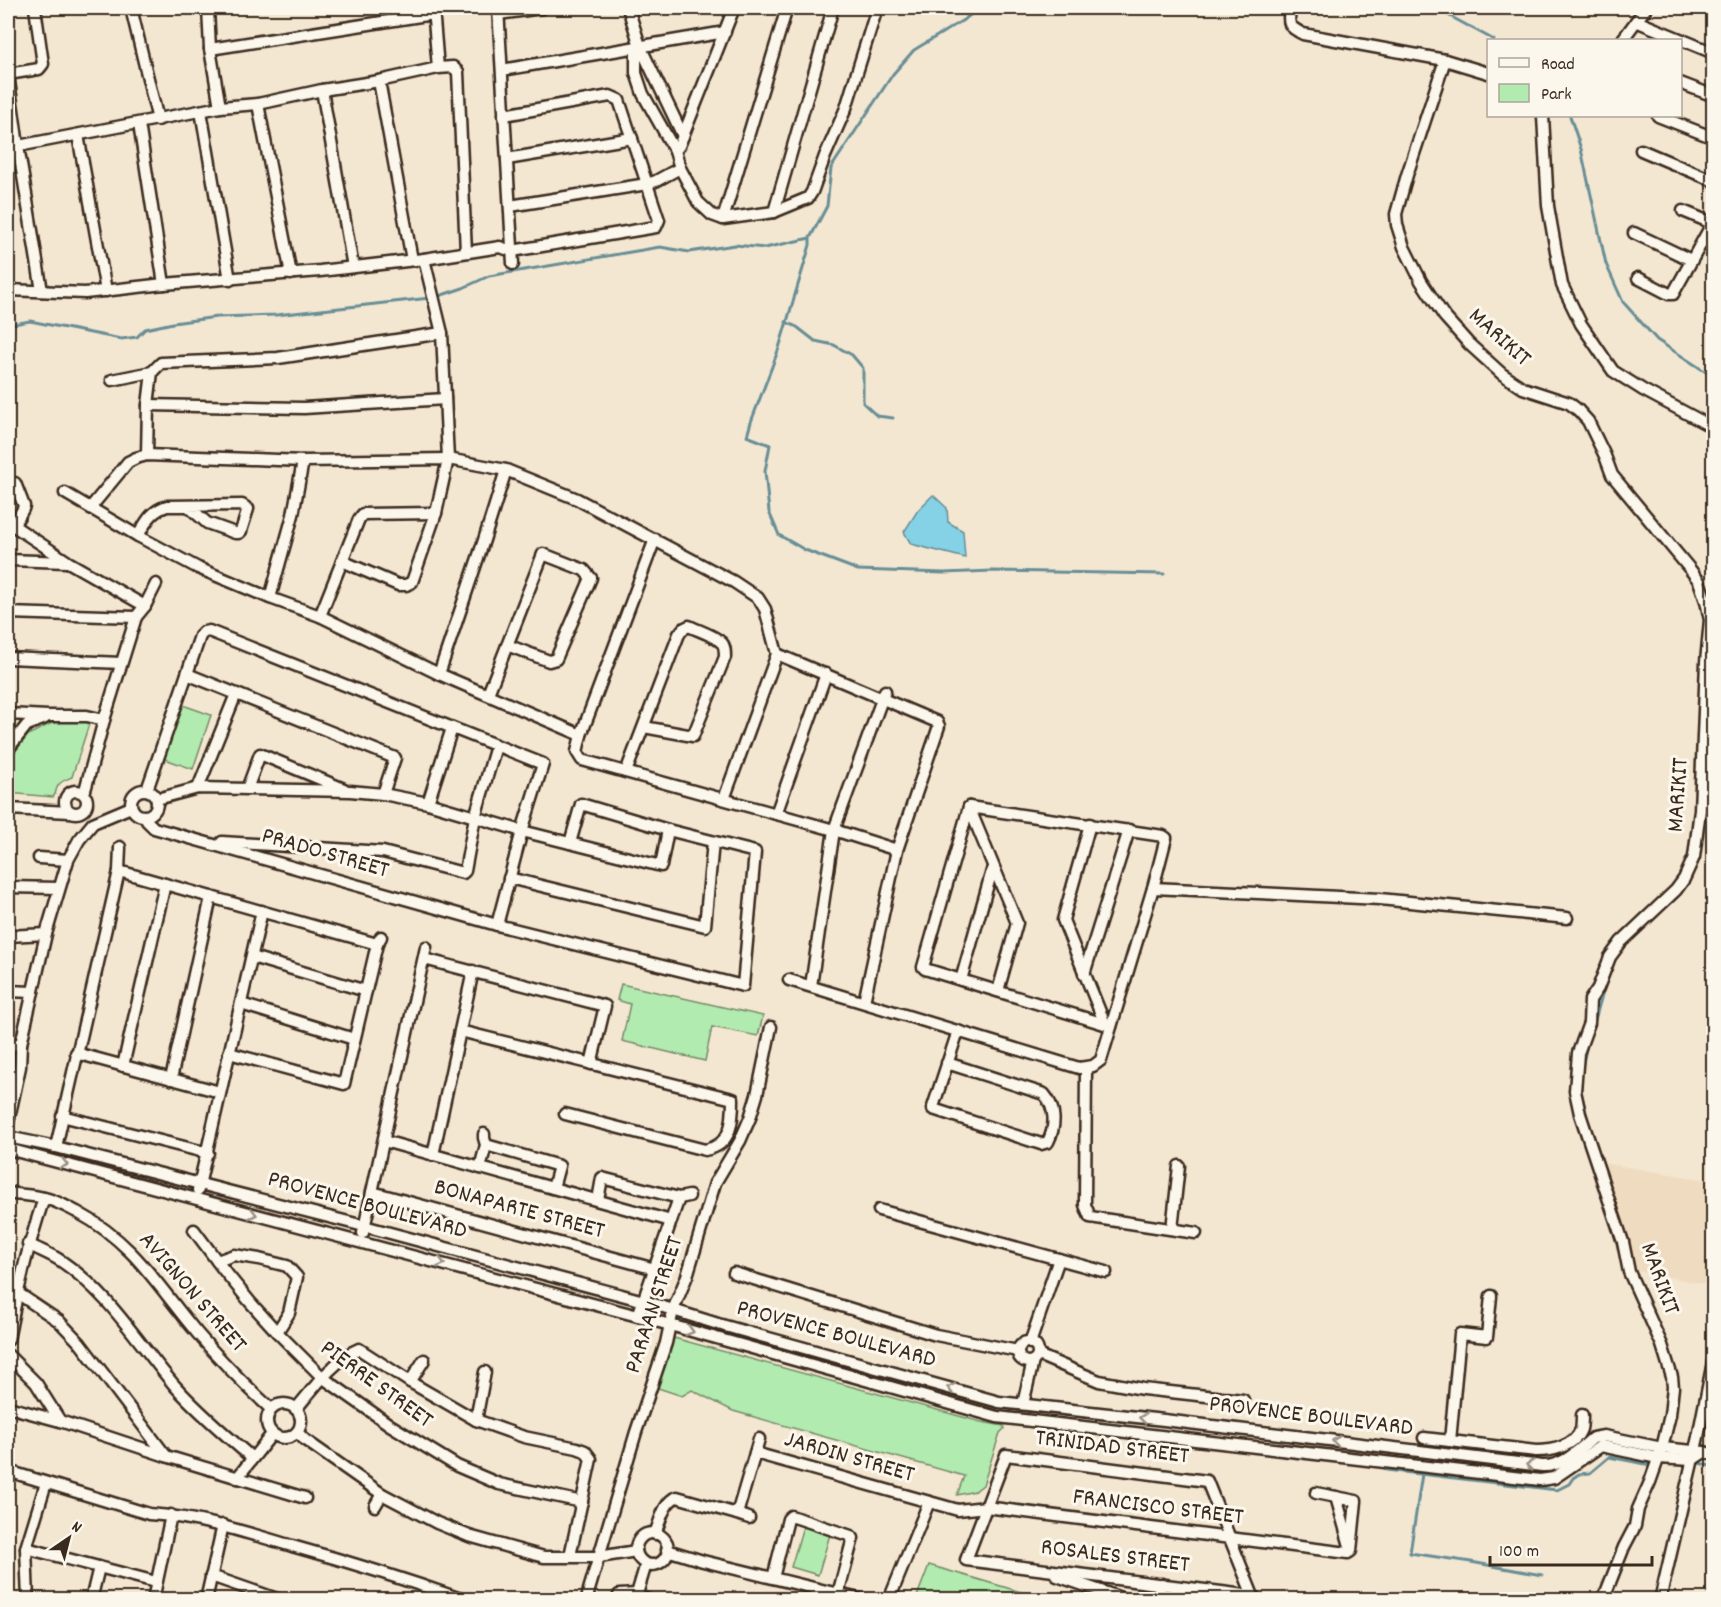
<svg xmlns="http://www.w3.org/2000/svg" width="1721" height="1607" font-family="Dekko,sans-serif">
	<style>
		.built { fill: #efdcc0 }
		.green { fill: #b1ebb0; stroke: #768a67; stroke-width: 1.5 }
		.water { fill: #85d1e5; stroke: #678e95; stroke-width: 1.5 }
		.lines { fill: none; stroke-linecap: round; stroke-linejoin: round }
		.stream { stroke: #678e95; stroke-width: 3 }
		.minor-casing { stroke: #3b2a1e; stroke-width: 15 }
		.minor { stroke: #fbf7ec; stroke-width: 10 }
		.oneway { stroke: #9b9085 }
		.labels { text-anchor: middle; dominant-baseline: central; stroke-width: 6; stroke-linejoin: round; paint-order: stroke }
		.street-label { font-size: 24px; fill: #3b2a1e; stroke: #fbf7ec }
	</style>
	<rect width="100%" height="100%" fill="#f4e7d2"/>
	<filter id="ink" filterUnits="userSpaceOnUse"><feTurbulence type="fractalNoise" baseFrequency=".0167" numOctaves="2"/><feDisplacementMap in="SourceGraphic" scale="12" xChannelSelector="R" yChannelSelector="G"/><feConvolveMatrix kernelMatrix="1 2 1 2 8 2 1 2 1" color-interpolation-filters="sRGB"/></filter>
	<g filter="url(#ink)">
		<path class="built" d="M1603,1163L1713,1181V1286L1633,1270L1628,1239Z"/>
		<g class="green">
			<path d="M180,704L211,715L193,769L162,758Z"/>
			<path d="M63,721L86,722L89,724L72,777C68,779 60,781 58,786C55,790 57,793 53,797L8,793V761L28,735L52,723Z"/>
			<path d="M621,984L763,1016L758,1036L712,1027L705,1061L622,1041L630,1004L617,1000Z"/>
			<path d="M674,1338L981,1422L1004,1426V1429L1000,1433L983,1485L975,1491L957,1495L964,1476L733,1411L692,1390L682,1396L655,1387Z"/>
			<path d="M804,1523L831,1531L818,1575L791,1567Z"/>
			<path d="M929,1565L1045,1599H916Z"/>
		</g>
		<path class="water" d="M933,495L947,508L948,522L963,531L965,558L911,544L904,532L918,510Z"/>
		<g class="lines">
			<g class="stream">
				<path d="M1435,8L1494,40"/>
				<path d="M1570,116L1581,149L1606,264L1623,302L1657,340L1706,372L1714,376"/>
				<path d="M810,239V245L779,348L751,422L747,436L770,445L765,471L769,512L779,535L805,550L858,570L944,573L992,571L1164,574"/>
				<path d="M436,297L463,288L489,276L660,247L689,252L735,245L765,248L810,238L827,206L831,168L893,74L914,50L965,19L979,8"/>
				<path d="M786,322L797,327L815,341L834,345L852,355L863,368V403L877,416L893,418"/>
				<path d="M8,325L30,321L121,339L137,337L145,329L173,323L217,317L276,315L430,298"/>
				<path d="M1529,384L1562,395"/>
				<path d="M1574,400L1582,406L1586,412"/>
				<path d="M1708,593L1712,599L1713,609"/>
				<path d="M1706,791L1711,714L1710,696"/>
				<path d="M1662,910C1678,899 1688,886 1694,868"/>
				<path d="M1593,1027L1605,984"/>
				<path d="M1582,1067L1588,1041"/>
				<path d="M1581,1079V1091L1587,1117"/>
				<path d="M1594,1140L1614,1200"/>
				<path d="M1699,1463L1714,1467"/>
				<path d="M1386,1470L1557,1490L1569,1484L1573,1478L1579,1474L1590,1473L1609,1457L1651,1465"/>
				<path d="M1422,1474L1410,1553L1471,1562L1542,1575"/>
			</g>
			<defs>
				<g id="minor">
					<path d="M35,8L43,64L39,69L8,74L18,146L42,291"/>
					<path d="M131,8L158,120"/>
					<path d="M208,8L210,49L220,107"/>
					<path d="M433,8L438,68"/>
					<path d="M498,8L513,264"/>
					<path d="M628,8L640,46L683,136"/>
					<path d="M734,8L679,146L675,151L680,168L698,202L712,215L723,219L774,212L808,198L812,192L825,156L846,108L877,8"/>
					<path d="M1290,8C1288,25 1288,26 1303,34L1445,60L1488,73"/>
					<path d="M1713,8H1714"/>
					<path d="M498,14L542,8"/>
					<path d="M1636,21L1714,53"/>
					<path d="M1624,40L1623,39L1646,8"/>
					<path d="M636,47V73L643,94L675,151"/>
					<path d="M210,49L433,14"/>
					<path d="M1445,60L1407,175L1396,214L1397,225L1404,247L1421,281L1444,316L1469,344L1502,374L1523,388L1569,403L1578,410L1588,421L1605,456L1612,475L1689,568L1699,581L1706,601L1710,620L1706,662L1700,810L1694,857L1684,879L1676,890L1621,942L1610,957L1598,988L1590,1000L1589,1023L1578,1053L1575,1091L1580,1114L1623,1242L1629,1272L1662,1345L1672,1377L1673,1387L1670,1415L1662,1448L1650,1482L1638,1509L1635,1526L1624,1547L1603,1600"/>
					<path d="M502,70L725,32"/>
					<path d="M379,81L412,260"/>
					<path d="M1680,83L1714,96"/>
					<path d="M322,90L353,267"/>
					<path d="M258,104L291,274"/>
					<path d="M201,111L230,280"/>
					<path d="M1543,116L1548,206L1562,285L1581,324L1613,371L1643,390L1714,428"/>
					<path d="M1658,116L1714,138"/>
					<path d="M139,124L164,284"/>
					<path d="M78,135L106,291"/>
					<path d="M8,148L220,107L258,104L322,90L379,81L438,68L453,67L458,72L466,252"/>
					<path d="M1641,150L1714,181"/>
					<path d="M507,159L632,138"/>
					<path d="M510,206L647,184L656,181L680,168"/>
					<path d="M1683,211L1714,224"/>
					<path d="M774,212L833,8"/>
					<path d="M723,219L787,8"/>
					<path d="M1634,233L1691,260"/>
					<path d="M1638,278L1669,294H1673L1712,224"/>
					<path d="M8,290L85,293L164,284L320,271L424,259L500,247L512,251L656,227L659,220L619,100L610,96L504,115"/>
					<path d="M112,380L152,372L161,363L278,358L442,333"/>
					<path d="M148,405L304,408L445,399"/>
					<path d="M147,455L148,405L152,372"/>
					<path d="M65,493L138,536L198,568L270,598L320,616L439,674L581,735"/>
					<path d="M91,507L128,462L136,458L147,455L303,461L448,459L506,470L577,499L734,582L758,598L765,609L777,654L724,799"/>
					<path d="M8,522L68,562L145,606"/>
					<path d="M14,525L23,509L24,506L15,483"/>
					<path d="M138,536C146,522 151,511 167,506L242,505L248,509L241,531L239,533H235L207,523L188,506"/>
					<path d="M655,539L581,735L577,752L582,760L834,830L897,850"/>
					<path d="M8,560L67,562"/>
					<path d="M342,561L398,585H406L412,582L436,513L448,459L442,333L424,259"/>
					<path d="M270,598L293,515L303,461"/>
					<path d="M8,613L136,617"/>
					<path d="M320,616L359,519L363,514L436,513"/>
					<path d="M777,654L937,722L939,726L897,850L864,1002"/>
					<path d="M8,658L121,663"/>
					<path d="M187,674L395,758L383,794"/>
					<path d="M439,674L484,540L506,470"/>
					<path d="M488,694L543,554L584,570L591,578L556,659L549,661L507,645"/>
					<path d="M8,714L48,716H87L104,720"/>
					<path d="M8,749L27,725L45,718"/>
					<path d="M626,772L679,634L683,629L689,626C699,631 714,635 722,643C725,646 725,652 725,657L693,736L644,727"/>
					<path d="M198,788L236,694"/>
					<path d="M247,789L260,754L344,789"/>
					<circle cx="144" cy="803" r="13"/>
					<path d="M147,790L200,636L204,632L209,631L543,764L522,831L497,925"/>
					<circle cx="76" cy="802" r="11"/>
					<path d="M84,794L104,720L136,617L145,606L156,584"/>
					<path d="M157,799L198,788L350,791L383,794L428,803L522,831L661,866L668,830"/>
					<path d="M428,803L452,728"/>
					<path d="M969,807L923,967L925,969L1111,1026"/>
					<path d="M969,807L1017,923L998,991"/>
					<path d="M8,809L70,812"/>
					<path d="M776,814L826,674"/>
					<path d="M146,817L147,821L154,828L497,925L743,986L755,852L668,830L581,804L570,843"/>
					<path d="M1090,824L1063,920L1105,1024"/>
					<path d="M222,842L383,852L463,873L465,871L475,817L496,746"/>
					<path d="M39,858L68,860"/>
					<path d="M119,871L377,944"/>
					<path d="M509,878L705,926L713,842"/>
					<path d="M8,887L59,888"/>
					<path d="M1153,888L1380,899L1567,918"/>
					<path d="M8,936L46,934"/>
					<path d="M252,957L366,991"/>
					<path d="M424,959L605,1006L591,1064"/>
					<path d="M1084,974L1129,830"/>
					<path d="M789,980L1079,1068L1093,1066L1101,1060L1153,888L1166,838L1163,836L969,807"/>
					<path d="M961,980L993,867"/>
					<path d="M811,986L834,830L885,691"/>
					<path d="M8,991L33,992"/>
					<path d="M241,1004L354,1039"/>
					<path d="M460,1031L733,1099C733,1121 732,1145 705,1150L565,1114"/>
					<path d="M8,1045L21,1044"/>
					<path d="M76,1053L220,1092"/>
					<path d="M229,1053L344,1084L377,944L381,937"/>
					<path d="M947,1063L1044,1094C1056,1108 1056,1126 1048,1142L1041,1144L933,1109V1107L958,1031"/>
					<path d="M123,1066L165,884"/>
					<path d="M1086,1068L1085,1205L1090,1217L1196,1233"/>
					<path d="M171,1079L211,897"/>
					<path d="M62,1116L208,1153"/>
					<path d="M8,1123L20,1067L21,1044L46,934L68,860L79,840L93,823L131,807"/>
					<path d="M8,1137L56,1147L364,1226L644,1301L718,1324L999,1402L1164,1420L1542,1466C1563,1467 1577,1451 1593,1438L1604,1436L1662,1448L1704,1452L1714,1455"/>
					<path d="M384,1141L671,1221"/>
					<path d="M486,1145L559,1166L553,1188"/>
					<path d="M56,1147L119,871L120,847"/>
					<path d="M8,1149L638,1316L997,1417L1540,1480L1554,1478L1601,1446L1658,1458L1692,1460L1704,1452"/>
					<path d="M433,1155L473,971"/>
					<path d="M480,1168L486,1145L484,1138V1134"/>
					<path d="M198,1190L262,911"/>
					<path d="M372,1192L655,1269"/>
					<path d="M8,1193C19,1195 32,1195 44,1198C55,1200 67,1207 77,1212C135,1243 158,1287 198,1334C221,1361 245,1385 271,1409"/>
					<path d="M598,1200L602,1178L679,1198L689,1196"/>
					<path d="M879,1210L1106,1272"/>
					<path d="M1172,1229L1179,1166"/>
					<path d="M194,1230L223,1269L250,1302L277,1332L322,1377L390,1425L457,1466L499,1484L582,1502"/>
					<path d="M363,1233L426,947"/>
					<path d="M28,1244C39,1250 51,1254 61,1261C109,1293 138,1343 175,1386C198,1412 226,1435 252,1458"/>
					<path d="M217,1261L234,1255L259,1259L287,1266L297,1277L289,1313L277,1332"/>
					<path d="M734,1273L936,1335L1018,1351"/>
					<path d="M16,1292L59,1321L80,1343L166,1456"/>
					<path d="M638,1316L679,1198"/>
					<path d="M8,1340C17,1290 28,1246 44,1198"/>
					<circle cx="1028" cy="1352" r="10"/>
					<path d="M1030,1343L1059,1259"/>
					<path d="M8,1355L36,1383L60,1421"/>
					<path d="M1038,1355L1099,1381L1143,1389L1243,1400"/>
					<path d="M424,1360L410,1382L476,1420L485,1372"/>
					<circle cx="284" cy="1421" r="17"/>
					<path d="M1023,1404L1033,1361"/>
					<path d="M8,1407L60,1421L166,1456L305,1498"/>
					<path d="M296,1409C312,1390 336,1358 359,1349L410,1382"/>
					<path d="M476,1420L524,1437L577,1448L585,1451L591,1459L570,1556"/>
					<path d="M298,1433L305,1440L382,1494L437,1523L469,1536L544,1557H599L636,1551"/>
					<path d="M1424,1438L1536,1451C1551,1451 1575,1447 1581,1429C1582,1425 1582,1419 1582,1415"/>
					<path d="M1450,1441L1460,1334L1487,1337L1491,1296"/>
					<path d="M755,1453L759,1439"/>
					<path d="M1006,1455L1207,1481L1253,1596L966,1560Z"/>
					<path d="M8,1471L149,1514C198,1517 245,1532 292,1546C350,1562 407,1580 464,1600"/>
					<path d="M237,1478L272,1434"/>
					<path d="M1336,1497L1350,1546"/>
					<path d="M375,1506L382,1494"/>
					<path d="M737,1514L749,1518"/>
					<circle cx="652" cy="1549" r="16"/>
					<path d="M655,1534C660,1522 664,1501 677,1497L737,1514L755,1453L958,1510L986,1507L1348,1553L1351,1551L1356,1501L1316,1493"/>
					<path d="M26,1548L156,1582"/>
					<path d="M667,1550L703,1561L863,1600"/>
					<path d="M646,1564L637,1594L640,1597L649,1600"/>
					<path d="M211,1576L280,1600"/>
					<path d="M1057,1576L1127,1600"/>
					<path d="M773,1578L788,1519L791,1516L851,1536L853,1538L838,1594"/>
					<path d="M619,1595L637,1594"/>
					<path d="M28,1600L26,1548L46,1483"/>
					<path d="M91,1600L99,1567"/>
					<path d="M153,1600L171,1515"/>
					<path d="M206,1600L223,1525"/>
					<path d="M587,1600L589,1590L636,1432L666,1343L673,1310L687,1276L715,1183L740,1141L750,1118L757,1095L771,1027"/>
					<path d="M889,1600L929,1502"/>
					<path d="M1155,1600L1162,1584"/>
					<path d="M1660,1600L1698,1437L1714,1357"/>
				</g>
			</defs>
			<use href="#minor" class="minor-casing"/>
			<use href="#minor" class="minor"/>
		</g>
		<defs><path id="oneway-chevron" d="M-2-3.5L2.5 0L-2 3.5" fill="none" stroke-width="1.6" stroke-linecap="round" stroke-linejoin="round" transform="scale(1.5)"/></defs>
		<g class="oneway">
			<use href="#oneway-chevron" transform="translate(64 1164) rotate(15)"/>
			<use href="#oneway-chevron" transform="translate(253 1214) rotate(14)"/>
			<use href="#oneway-chevron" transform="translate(441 1263) rotate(15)"/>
			<use href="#oneway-chevron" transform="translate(690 1331) rotate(16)"/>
			<use href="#oneway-chevron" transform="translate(951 1388) rotate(-165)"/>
			<use href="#oneway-chevron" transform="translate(1143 1418) rotate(-174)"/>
			<use href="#oneway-chevron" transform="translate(1336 1441) rotate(-173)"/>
			<use href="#oneway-chevron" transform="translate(1530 1465) rotate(-173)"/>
		</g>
	</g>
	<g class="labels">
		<g class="street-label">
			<text transform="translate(1499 338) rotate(42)">MARIKIT</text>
			<text transform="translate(1679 795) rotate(-86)">MARIKIT</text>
			<text transform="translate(325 854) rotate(16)">PRADO STREET</text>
			<text transform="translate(367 1206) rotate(15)">PROVENCE BOULEVARD</text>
			<text transform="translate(519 1210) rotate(15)">BONAPARTE STREET</text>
			<text transform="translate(1659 1279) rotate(70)">MARIKIT</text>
			<text transform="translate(192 1293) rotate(49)">AVIGNON STREET</text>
			<text transform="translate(655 1305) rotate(-72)">PARAAN STREET</text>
			<text transform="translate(836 1335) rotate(15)">PROVENCE BOULEVARD</text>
			<text transform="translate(376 1385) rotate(36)">PIERRE STREET</text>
			<text transform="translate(1311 1417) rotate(7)">PROVENCE BOULEVARD</text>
			<text transform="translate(1112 1448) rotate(7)">TRINIDAD STREET</text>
			<text transform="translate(849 1458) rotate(16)">JARDIN STREET</text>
			<text transform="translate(1158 1508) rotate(7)">FRANCISCO STREET</text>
			<text transform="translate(1115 1557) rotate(7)">ROSALES STREET</text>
		</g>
	</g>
	<rect width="1721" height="1607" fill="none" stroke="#fbf7ec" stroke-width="30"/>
	<rect x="15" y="15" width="1691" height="1577" fill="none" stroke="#3b2a1e" stroke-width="2" filter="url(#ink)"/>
	<rect x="1487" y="39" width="195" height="78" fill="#fbf7ec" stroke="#aea59a" stroke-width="1.5"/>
	<rect x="1499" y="58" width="30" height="9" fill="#fbf7ec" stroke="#aea59a" stroke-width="1.5"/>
	<text x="1541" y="69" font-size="18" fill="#3b2a1e">Road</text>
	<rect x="1499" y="84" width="30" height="18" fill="#b1ebb0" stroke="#aea59a" stroke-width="1.5"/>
	<text x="1541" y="99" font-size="18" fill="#3b2a1e">Park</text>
	<g transform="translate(69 1538) rotate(35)" stroke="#fbf7ec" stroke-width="4.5" paint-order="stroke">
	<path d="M0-4.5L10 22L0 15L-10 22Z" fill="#3b2a1e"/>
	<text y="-9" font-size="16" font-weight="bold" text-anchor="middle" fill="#3b2a1e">N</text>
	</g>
	<path d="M1490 1556v9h162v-9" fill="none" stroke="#3b2a1e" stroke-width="3"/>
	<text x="1499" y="1556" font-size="18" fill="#3b2a1e" stroke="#fbf7ec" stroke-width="4.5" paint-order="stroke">100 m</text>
</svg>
